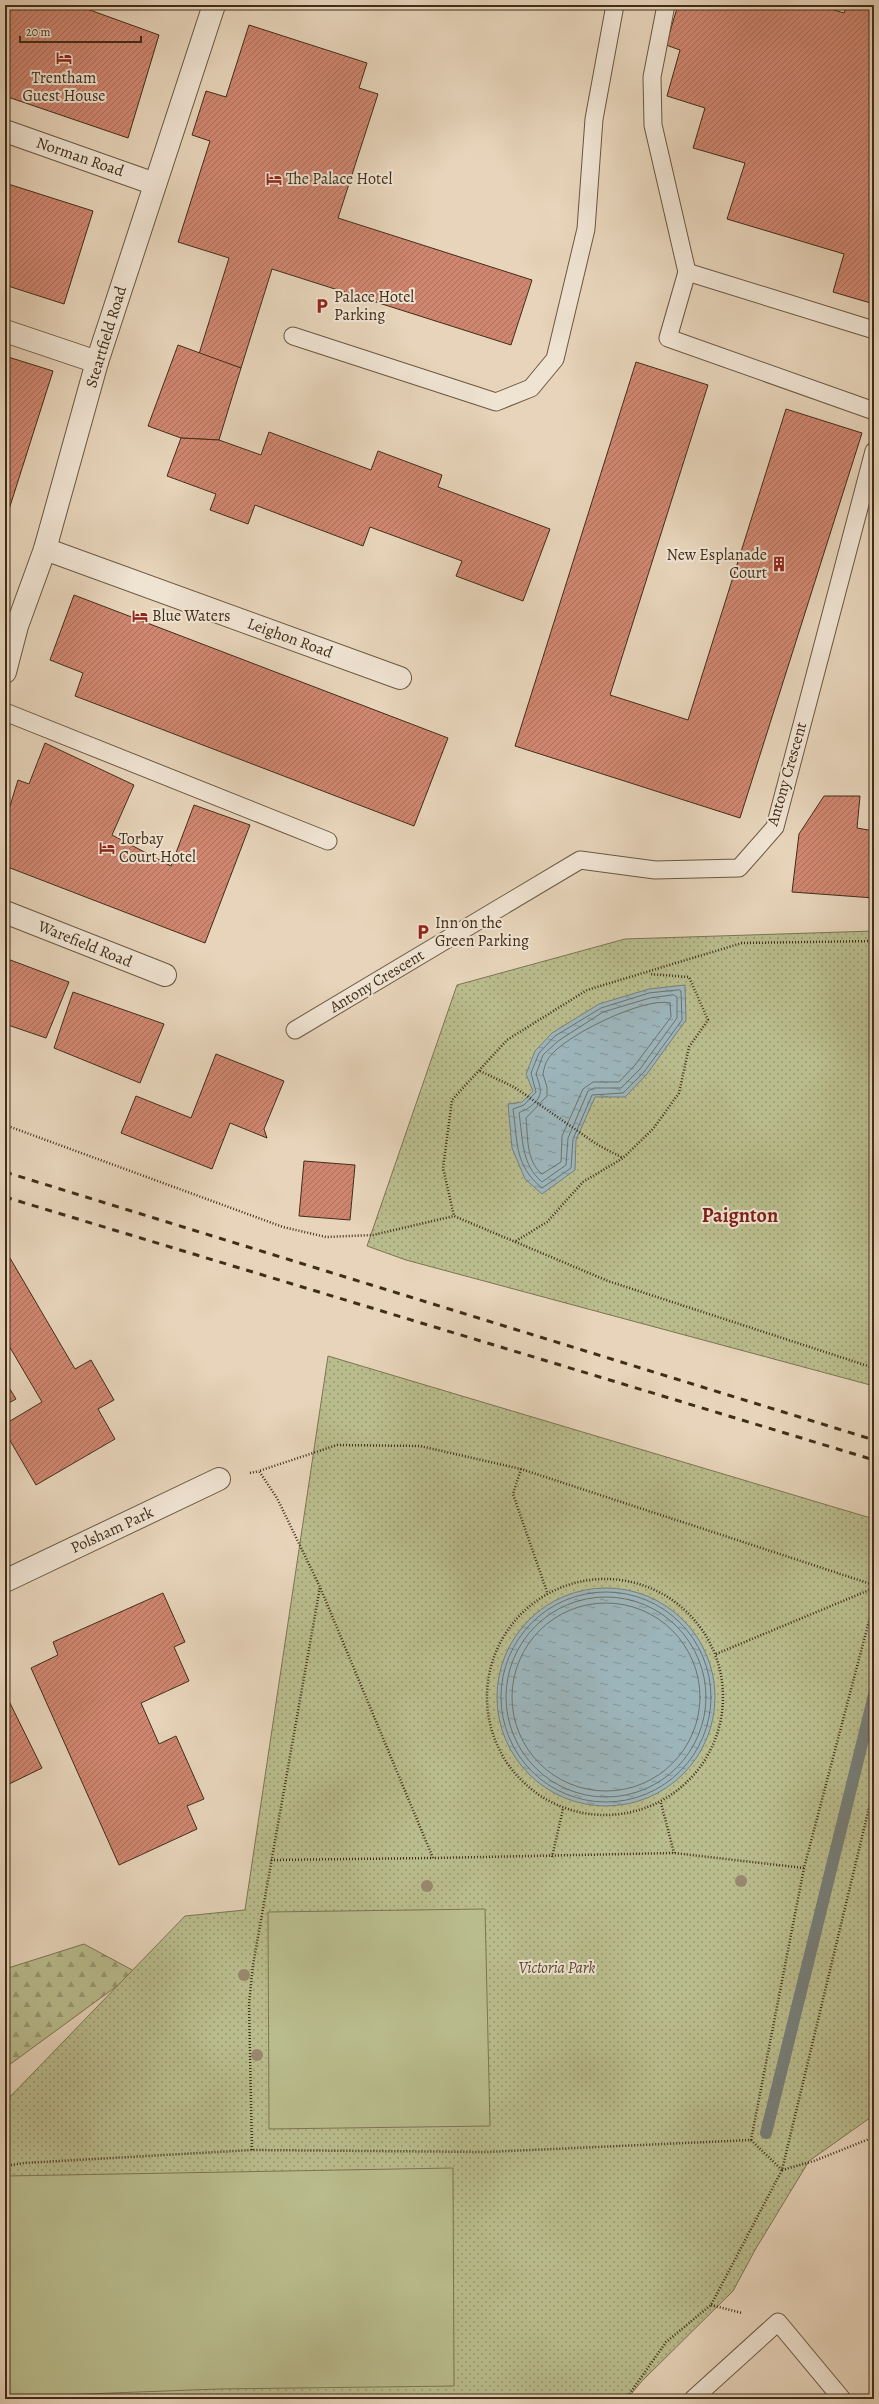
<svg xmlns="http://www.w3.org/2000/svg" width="879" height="2404" font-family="Alegreya,serif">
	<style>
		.forest { fill: url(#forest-firs); stroke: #7d7552 }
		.park { fill: url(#park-dots); stroke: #7d7552 }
		.garden { fill: #b9bc8d; stroke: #7d7552 }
		.water { fill: url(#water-ripples); stroke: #787f7a }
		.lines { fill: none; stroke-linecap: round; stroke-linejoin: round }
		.shore { stroke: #6e726a; stroke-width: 1 }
		.stream { stroke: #787f7a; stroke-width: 12 }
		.building { fill: url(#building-hatch); stroke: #412e18 }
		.lane-casing { stroke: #6a5840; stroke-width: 19 }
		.street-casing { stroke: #6a5840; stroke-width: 24 }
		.path { stroke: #412e18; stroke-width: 2.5; stroke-dasharray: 1 2; stroke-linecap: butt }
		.lane { stroke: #efe3d2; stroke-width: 17 }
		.street { stroke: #efe3d2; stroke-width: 22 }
		.rail { stroke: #412e18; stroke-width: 3; stroke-dasharray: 7 7; stroke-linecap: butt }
		.tree { fill: #99886e }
		.labels { text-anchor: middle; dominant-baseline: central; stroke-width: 4; stroke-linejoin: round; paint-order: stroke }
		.poi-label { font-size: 16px; fill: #412e18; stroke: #efe3d2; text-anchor: start }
		.street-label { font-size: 16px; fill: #412e18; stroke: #efe3d2 }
		.park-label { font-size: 16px; font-style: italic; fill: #594a2f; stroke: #efe3d2 }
		.district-label { font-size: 20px; font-weight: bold; fill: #7a1f14; stroke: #efe3d2 }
	</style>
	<defs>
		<pattern id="forest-firs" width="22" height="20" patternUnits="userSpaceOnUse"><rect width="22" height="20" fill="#b9bc8d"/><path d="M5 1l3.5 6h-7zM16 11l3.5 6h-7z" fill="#989972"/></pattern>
		<pattern id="park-dots" width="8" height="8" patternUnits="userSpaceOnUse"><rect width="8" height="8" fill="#b9bc8d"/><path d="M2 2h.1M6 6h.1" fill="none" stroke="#989972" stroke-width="1.8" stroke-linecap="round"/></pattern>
		<pattern id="water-ripples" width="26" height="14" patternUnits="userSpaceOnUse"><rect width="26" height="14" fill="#9cb5bb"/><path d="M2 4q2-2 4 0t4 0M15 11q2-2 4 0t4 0" fill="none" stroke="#819497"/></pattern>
		<pattern id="building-hatch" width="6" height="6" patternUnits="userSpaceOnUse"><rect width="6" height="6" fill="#cf8670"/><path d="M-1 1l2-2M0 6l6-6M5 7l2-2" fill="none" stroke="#aa6e5b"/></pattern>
	</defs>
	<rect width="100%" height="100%" fill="#e7d4ba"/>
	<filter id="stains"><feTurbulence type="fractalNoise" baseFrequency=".005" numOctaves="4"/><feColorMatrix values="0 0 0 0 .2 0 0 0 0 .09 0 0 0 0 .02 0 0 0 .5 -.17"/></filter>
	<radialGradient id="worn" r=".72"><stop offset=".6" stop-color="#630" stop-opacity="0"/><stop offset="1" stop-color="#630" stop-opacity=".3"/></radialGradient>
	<path class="forest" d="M84,1944L136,1972L5,2068V1969Z"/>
	<g class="park">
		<path d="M874,931V1386L406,1260L367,1246L457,985L625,939Z"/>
		<path d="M328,1356L874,1519V2115L809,2161L755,2250L733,2291L642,2381L627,2399H5V2102L185,1916L245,1910Z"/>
	</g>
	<g class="garden">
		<path d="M485,1909L490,2126L269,2129L268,1912Z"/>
		<path d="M453,2168L454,2386L218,2389L5,2397V2176Z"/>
	</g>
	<g class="water">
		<path d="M685,985L686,1020L647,1074L625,1097H595L576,1140L575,1170L542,1194L525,1179L512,1148L508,1104L522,1102L533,1091L526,1074L535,1051L552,1033L599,1004L649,989Z"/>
		<circle cx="606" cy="1697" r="109"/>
	</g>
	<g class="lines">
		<g class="shore">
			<path d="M679,990L681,991L682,1020L644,1072L623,1093L592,1095L573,1139L571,1168L542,1188C514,1165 518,1142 513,1109L524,1105L536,1092L531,1073L539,1053L555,1036L601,1008L649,993Z"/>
			<path d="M674,995L677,997V1018L640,1069L621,1088H594L588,1091L568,1138L566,1165L542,1182C521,1164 523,1139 519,1113C521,1111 524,1111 527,1109C544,1097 542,1091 536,1074L543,1055L558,1041L603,1012L650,998Z"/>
			<path d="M670,1003L671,1017L635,1065L619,1082H593L583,1089L562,1136L561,1162L542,1174C526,1161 528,1137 526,1118L547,1096V1087L543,1074C544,1069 545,1063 548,1059C561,1037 645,996 670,1003Z"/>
			<circle cx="606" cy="1697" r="105"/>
			<circle cx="606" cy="1697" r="100"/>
			<circle cx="606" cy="1697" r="94"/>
		</g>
		<path class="stream" d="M766,2133L874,1695"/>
	</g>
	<g class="building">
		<path d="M5,5H76L159,35L128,138L5,96Z"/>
		<path d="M678,5L701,8L702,5H818L844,13L847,5H862L874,9V304L833,292L844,254L727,219L745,163L693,148L705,108L667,96L680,50L666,45Z"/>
		<path d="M249,25L367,63L359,88L378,94L338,218L532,280L511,345L272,269L241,368L199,354L229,258L178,242L210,141L192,135L206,91L226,97Z"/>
		<path d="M5,183L93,211L64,304L5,285Z"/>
		<path d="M178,345L241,368L219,440L181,438L148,426Z"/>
		<path d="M5,356L53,371L5,522Z"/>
		<path d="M636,362L708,385L610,695L688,720L786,409L862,433L740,818L515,746Z"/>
		<path d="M269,432L371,470L378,451L442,475L438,487L550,529L523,601L456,576L462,561L370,527L363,546L255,505L248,524L210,510L216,494L167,476L181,438L219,440L261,455Z"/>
		<path d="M74,595L448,738L414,826L75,696L83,673L50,660Z"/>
		<path d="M45,743L134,785L112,835L171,866L194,805L250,825L205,943L5,866V822L18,780L29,784Z"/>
		<path d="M824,796H860L857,828L874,831V898L792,892L799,834Z"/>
		<path d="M5,958L69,982L46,1038L5,1024Z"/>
		<path d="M73,992L164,1024L140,1083L54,1048Z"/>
		<path d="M216,1054L284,1081L264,1129L267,1138L230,1123L212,1169L121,1133L136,1096L191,1118Z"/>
		<path d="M304,1161L355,1165L350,1220L299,1216Z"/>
		<path d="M10,1258L75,1369L91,1360L114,1400L98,1409L115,1439L36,1485L5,1432V1424L42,1402L5,1339V1261Z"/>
		<path d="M5,1381L16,1399L5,1405Z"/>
		<path d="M163,1593L185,1642L174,1647L189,1681L141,1703L159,1744L176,1736L204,1799L187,1806L197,1829L119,1865L31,1668L58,1655L53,1642Z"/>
		<path d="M5,1693L42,1768L5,1786Z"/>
	</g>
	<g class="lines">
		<defs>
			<g id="lane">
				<path d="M666,5L652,77L653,125L687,272"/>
				<path d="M874,330L687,272L668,338L874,411"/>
				<path d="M293,336L496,402L531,388L555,359L586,229L594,119L615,5"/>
				<path d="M5,712L328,841"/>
				<path d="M295,1030L580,860L655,870L739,868L775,827L874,451"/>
				<path d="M693,2399L778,2322L842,2399"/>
			</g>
			<g id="street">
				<path d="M5,131L155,184"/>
				<path d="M5,331L97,362"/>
				<path d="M45,549L400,678"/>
				<path d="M5,672L17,626L45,549L97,362L214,5"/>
				<path d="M5,912L165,975"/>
				<path d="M5,1581L219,1479"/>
			</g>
		</defs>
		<use href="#lane" class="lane-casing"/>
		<use href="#street" class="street-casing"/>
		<g class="path">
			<path d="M874,941L742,943L587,990L507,1040L452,1100L443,1168L454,1216L608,1281L874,1368"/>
			<path d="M480,1071L514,1087L598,1145L623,1158"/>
			<path d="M5,1125L283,1227L326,1237L373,1235L454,1216"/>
			<path d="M516,1241L547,1222L583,1182L623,1158L653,1129L679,1093L689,1047L708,1020L689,977L649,974"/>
			<path d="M521,1469L513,1494L547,1592"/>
			<path d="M250,1473L259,1471"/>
			<circle cx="605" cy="1697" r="118"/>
			<path d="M716,1654L874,1588"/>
			<path d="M661,1803L674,1853"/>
			<path d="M552,1857L563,1809"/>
			<path d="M271,1860L432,1858"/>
			<path d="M804,1868L674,1853L433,1858L320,1587L277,1498L259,1471L337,1445L420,1446L521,1469L874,1585"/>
			<path d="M751,2140L804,1868L874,1602"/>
			<path d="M252,2150L249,2004L253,1965L320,1587"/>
			<path d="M5,2166L24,2163L252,2150L487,2152L751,2140L782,2170"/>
			<path d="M782,2170L814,2161L874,2137"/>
			<path d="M711,2305L742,2313"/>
			<path d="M626,2399L666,2342L711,2305L782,2170L874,1787"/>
		</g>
		<use href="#lane" class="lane"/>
		<use href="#street" class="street"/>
		<g class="rail">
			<path d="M5,1172L874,1440"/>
			<path d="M5,1197L874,1460"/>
		</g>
	</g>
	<g class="tree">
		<circle cx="741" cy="1881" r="6"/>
		<circle cx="427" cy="1886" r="6"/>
		<circle cx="244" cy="1975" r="6"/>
		<circle cx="257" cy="2055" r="6"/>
	</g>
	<defs>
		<symbol id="hotel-bare" viewBox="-9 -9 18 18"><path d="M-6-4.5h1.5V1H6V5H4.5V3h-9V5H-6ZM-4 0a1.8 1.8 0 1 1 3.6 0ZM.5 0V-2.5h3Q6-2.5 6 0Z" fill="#8f2418" stroke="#efe3d2" stroke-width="2.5" paint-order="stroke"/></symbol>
		<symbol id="parking-bare" viewBox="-9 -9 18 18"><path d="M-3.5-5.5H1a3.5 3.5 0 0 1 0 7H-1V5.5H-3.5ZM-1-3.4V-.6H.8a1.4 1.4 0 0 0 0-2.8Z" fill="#8f2418" stroke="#efe3d2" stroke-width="2.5" paint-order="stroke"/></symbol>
		<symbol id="building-bare" viewBox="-9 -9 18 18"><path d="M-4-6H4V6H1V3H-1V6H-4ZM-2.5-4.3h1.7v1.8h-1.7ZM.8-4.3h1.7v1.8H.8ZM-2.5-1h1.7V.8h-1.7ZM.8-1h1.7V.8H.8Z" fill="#8f2418" stroke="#efe3d2" stroke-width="2.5" paint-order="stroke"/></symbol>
	</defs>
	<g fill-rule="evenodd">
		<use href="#hotel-bare" x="53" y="47" width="22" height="22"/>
		<use href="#hotel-bare" x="263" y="168" width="22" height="22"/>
		<use href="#parking-bare" x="311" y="295" width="22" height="22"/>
		<use href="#building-bare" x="768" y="553" width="22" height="22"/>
		<use href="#hotel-bare" x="129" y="605" width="22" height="22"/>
		<use href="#hotel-bare" x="96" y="837" width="22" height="22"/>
		<use href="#parking-bare" x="412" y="921" width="22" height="22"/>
	</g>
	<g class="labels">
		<g class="poi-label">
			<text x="64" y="78" text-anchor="middle">Trentham<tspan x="64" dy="18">Guest House</tspan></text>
			<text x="286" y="179">The Palace Hotel</text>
			<text x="334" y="297">Palace Hotel<tspan x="334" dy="18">Parking</tspan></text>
			<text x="767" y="555" text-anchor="end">New Esplanade<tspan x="767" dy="18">Court</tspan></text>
			<text x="152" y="616">Blue Waters</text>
			<text x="119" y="839">Torbay<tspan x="119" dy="18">Court Hotel</tspan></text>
			<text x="435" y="923">Inn on the<tspan x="435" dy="18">Green Parking</tspan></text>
		</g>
		<g class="street-label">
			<text transform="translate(80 157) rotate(19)">Norman Road</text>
			<text transform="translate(106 337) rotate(-73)">Steartfield Road</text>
			<text transform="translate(290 638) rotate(20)">Leighon Road</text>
			<text transform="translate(787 774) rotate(-74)">Antony Crescent</text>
			<text transform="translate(85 944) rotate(22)">Warefield Road</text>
			<text transform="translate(377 981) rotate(-31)">Antony Crescent</text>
			<text transform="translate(112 1530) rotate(-25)">Polsham Park</text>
		</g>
		<g class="park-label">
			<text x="557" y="1968">Victoria Park</text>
		</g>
		<g class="district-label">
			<text x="740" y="1215">Paignton</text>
		</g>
	</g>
	<rect width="879" height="2404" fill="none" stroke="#e7d4ba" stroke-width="20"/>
	<rect x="6" y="6" width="867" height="2392" fill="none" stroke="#412e18" stroke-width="2"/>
	<rect x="10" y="10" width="859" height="2384" fill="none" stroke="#412e18"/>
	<path d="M20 36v6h121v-6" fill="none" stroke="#412e18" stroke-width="2"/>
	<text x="26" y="36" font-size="12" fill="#412e18" stroke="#efe3d2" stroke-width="3" paint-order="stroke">20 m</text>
	<rect width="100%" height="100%" filter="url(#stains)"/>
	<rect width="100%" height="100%" fill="url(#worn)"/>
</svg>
